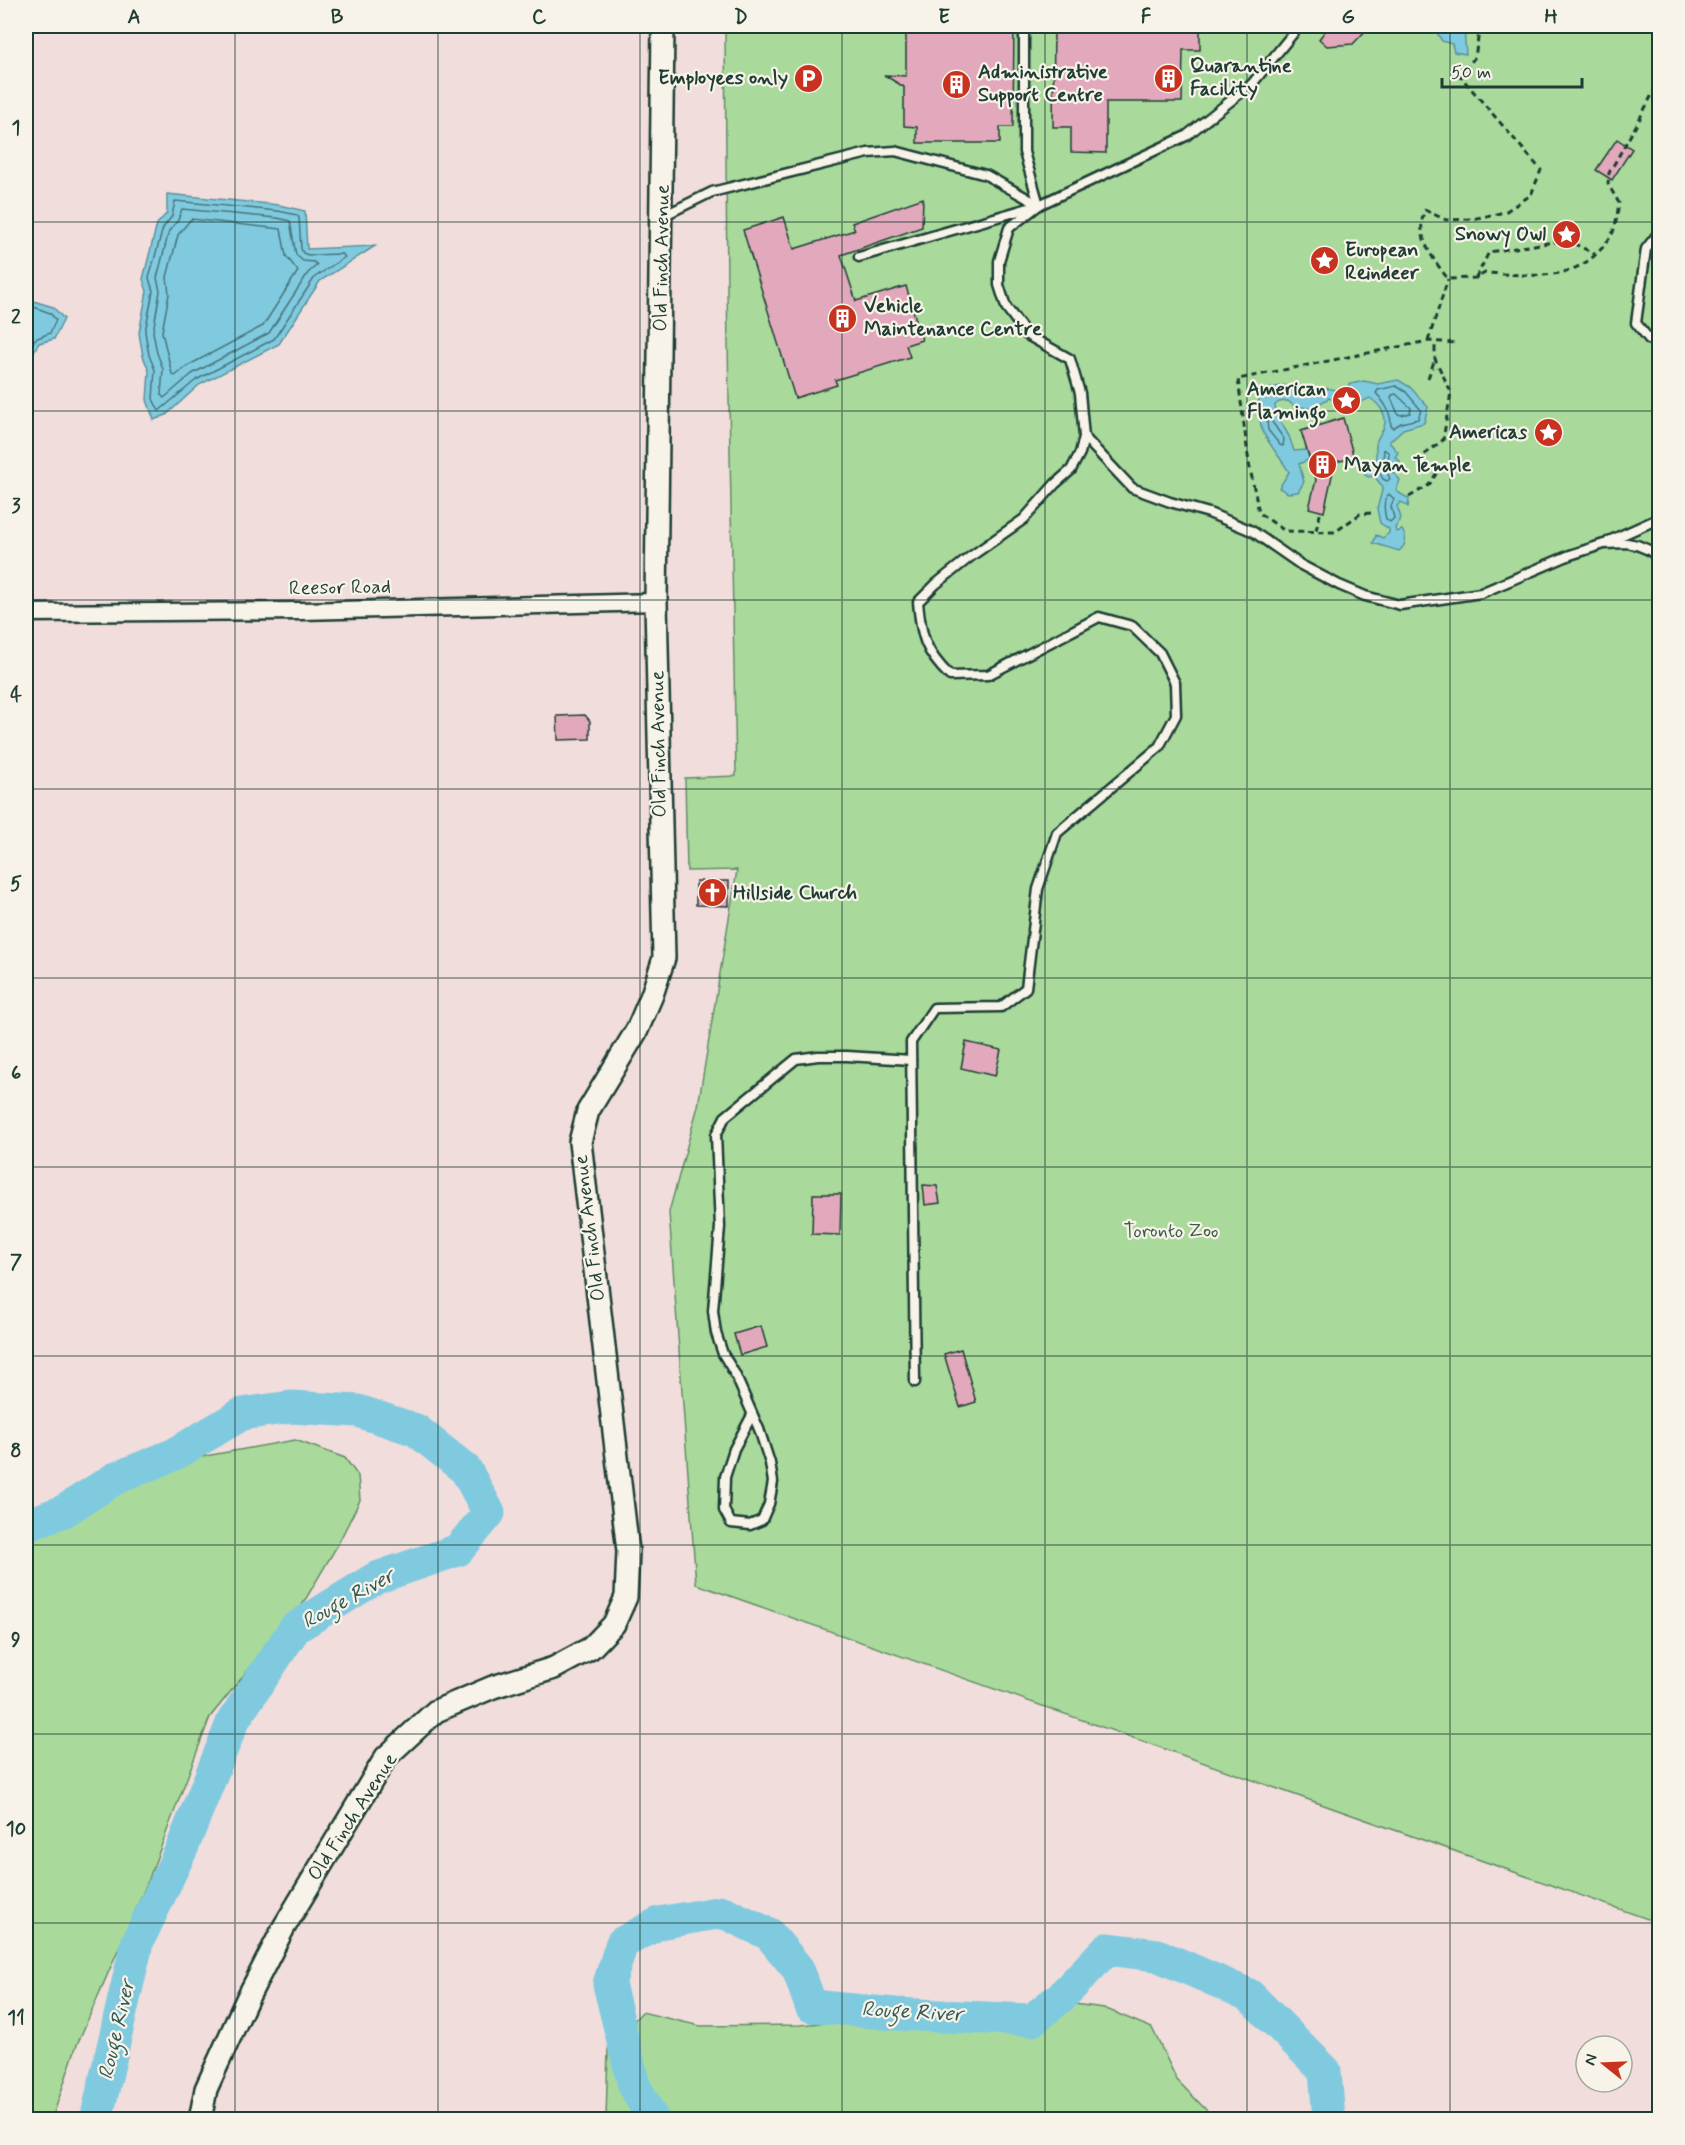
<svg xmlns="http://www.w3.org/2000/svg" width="1685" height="2145" font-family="Mynerve,sans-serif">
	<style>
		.green { fill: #a9da9b; stroke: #648c68; stroke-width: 1.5 }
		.water { fill: #80cae0; stroke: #59929b; stroke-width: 1.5 }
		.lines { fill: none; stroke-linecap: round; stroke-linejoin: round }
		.shore { stroke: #467579; stroke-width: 1.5 }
		.river { stroke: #80cae0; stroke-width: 33 }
		.building { fill: #e2a9bc; stroke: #1f3d34; stroke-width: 1.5 }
		.service-casing { stroke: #1f3d34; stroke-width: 13 }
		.minor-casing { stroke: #1f3d34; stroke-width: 21 }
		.tertiary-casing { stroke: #1f3d34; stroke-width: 26 }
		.path { stroke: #1f3d34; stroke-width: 3; stroke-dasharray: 6 4.5; stroke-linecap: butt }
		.service { stroke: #f7f3e8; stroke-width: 8 }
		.minor { stroke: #f7f3e8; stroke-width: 16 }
		.tertiary { stroke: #f7f3e8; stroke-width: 21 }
		.grid { fill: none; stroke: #1f3d34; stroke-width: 1.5; stroke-opacity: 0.55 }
		.labels { text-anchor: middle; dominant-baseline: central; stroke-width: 4.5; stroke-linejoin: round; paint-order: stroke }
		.poi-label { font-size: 20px; font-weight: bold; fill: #1f3d34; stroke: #f7f3e8; text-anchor: start }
		.street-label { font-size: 20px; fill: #1f3d34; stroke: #f7f3e8 }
		.park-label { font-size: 20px; fill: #3b5c49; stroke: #f7f3e8 }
		.water-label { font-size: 21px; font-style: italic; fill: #325956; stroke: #f7f3e8 }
		.neatline { fill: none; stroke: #1f3d34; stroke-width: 2 }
		.grid-label { font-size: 20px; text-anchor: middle; font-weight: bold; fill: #1f3d34 }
	</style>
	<rect width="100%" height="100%" fill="#f1dddb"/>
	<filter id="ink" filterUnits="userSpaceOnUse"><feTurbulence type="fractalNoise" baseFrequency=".0167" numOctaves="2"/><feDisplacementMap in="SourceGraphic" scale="12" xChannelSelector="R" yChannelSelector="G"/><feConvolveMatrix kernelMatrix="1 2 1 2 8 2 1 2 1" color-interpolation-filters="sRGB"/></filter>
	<g filter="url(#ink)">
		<g class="green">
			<path d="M725,26H1659V1923L696,1584L669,1212L698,1106L737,870L687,871L685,778L736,776L727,290Z"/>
			<path d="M295,1440L345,1458L358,1476L360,1500L337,1546L295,1617L253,1664L210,1717L148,1881L76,2047L52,2119H26V1524L200,1457Z"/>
			<path d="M1059,2002L1104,2008L1152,2028L1177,2080L1215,2119H606L608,2049L642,2012L700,2026L800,2025Z"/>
		</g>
		<g class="water">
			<path d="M1438,26H1454L1464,29L1466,54L1454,52L1452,44L1442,41L1436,31Z"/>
			<path d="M167,194L279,205L305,211L307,249L375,246L320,281L279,344L199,385L166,415L154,420L147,400L149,371L143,356L139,333L147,291L143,279L157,224L167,213Z"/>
			<path d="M26,295L30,300L53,307L64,319L54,339L39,343L26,364Z"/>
			<path d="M1398,380L1410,387L1428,407L1424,423L1403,429L1389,442L1398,452L1395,457L1400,461L1395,462L1393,472L1400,480L1396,491L1409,499L1408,507L1401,502L1397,506L1401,518L1395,528L1396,532L1402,530C1407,538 1407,544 1399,551L1373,543L1376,535L1383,538L1389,533V529L1380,523L1377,509L1383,487L1374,476L1368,477L1364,474L1366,468C1382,464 1373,451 1377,440C1379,435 1383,431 1384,427C1388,415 1379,404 1370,398L1350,407L1329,398L1310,409L1293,405L1288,401L1279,402L1275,405L1276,414L1289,436L1294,451L1307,450L1310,459L1299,464L1304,482L1298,492L1288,493L1279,488L1289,472C1283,461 1265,439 1262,430C1259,419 1257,402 1261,391L1283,385L1309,396L1324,388L1342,391L1351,384L1364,381L1378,384Z"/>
		</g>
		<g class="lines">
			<g class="shore">
				<path d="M175,201L278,211L297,215L299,218L301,249L303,253L308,255L342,254L345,257L315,277L274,339L196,380L159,411L153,399L155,370L149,355L145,332L153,291L149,278L163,228L172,216Z"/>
				<path d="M182,209L277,218L290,221L296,255L303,261L314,262L317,265L308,273L269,333L192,374L164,398L161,395L163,369L157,353L153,332L160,291L157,278L169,231L178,220Z"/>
				<path d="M191,219L281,229L286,256L298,271L263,326L189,365L175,376L172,374L162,332L169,294L167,277L178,235Z"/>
				<path d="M26,304L50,313L56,320L50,333L35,339L26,354"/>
				<path d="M1396,386L1406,392L1421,410L1418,419L1401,423L1393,428L1391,426C1391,412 1385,403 1376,393L1378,390Z"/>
				<path d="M1396,394L1411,408L1410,413L1401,415L1398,414L1391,398L1392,395Z"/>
				<path d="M1270,419L1284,439L1283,446L1280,445L1268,430L1267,421Z"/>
				<path d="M1384,449L1389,453L1387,472L1390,479L1387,481L1383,479L1378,470L1383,461Z"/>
				<path d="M1389,494L1394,499L1391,506L1394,518L1390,522L1386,519C1384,511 1382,500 1389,494Z"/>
			</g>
			<g class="river">
				<path d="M26,1525L64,1511L114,1479L175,1454L242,1414L291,1407L358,1411L416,1430L466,1470L489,1513L458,1550L376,1578L295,1628L233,1721L182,1848L137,1943L96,2120"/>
				<path d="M653,2120L634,2085L609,1984L622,1943L659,1923L723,1912L769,1934L798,1969L811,2006L895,2014L1032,2020L1061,1997L1107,1949L1157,1955L1249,1995L1325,2071L1329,2120"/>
			</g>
		</g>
		<g class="building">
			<path d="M906,26H1014L1013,127H1000V143H917V127L904,126V87L884,75L906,76Z"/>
			<path d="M1054,26H1200V50H1183L1182,102H1106V153L1071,152V127H1053Z"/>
			<path d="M1329,26H1370L1353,44L1327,46L1319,39Z"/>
			<path d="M1617,139L1632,149L1612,180L1596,170Z"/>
			<path d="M923,198L922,227L841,255L856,301L906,286L922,340L906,345L910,357L835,380L837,385L795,398L743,230L784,217L794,249L855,230L852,223Z"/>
			<path d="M1343,418L1354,458L1335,462L1324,512L1309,508L1316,480L1301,431Z"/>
			<path d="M585,715L590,721V739L558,740L557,716Z"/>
			<path d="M696,881H729V906L696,905Z"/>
			<path d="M966,1042L1001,1050L995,1076L961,1068Z"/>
			<path d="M923,1185L937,1186L940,1203L925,1205Z"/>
			<path d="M813,1194H841L840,1235L812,1234Z"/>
			<path d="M761,1326L767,1347L740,1355L734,1334Z"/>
			<path d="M961,1349L976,1402L960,1407L944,1354Z"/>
		</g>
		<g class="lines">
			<defs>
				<g id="service">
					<path d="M1299,26L1252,84L1186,136L1039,205L1009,228L999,261V285L1006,307L1027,335L1070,359L1080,393L1084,437L1132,488L1170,502L1209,513L1252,531L1301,565L1339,585L1365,596L1400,605L1481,593L1570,555L1604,544L1627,543L1637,545L1649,550L1660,559"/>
					<path d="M663,216L712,192L868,153L895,151L986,175L1039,205"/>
					<path d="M1660,231L1646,249L1636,323L1649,339L1660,345"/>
					<path d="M859,257L1039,205L1024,152V26"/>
					<path d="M1609,541L1660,518"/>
					<path d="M915,1382L911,1042L934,1008L1001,1007L1026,988L1038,889L1057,833L1159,747L1176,715L1175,683L1160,653L1132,626L1099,617L988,675L950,676C925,652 921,636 918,602L936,584L970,557L1024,519L1055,484L1071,470L1080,453L1084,437"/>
					<path d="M752,1415L734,1449L725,1477L724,1510L731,1523L750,1525L762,1520L769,1504L773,1482L770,1463L759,1429L735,1374L723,1354L716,1333L713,1311L720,1227L716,1135L725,1117L796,1059L818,1056H847L911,1060"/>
				</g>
				<path id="minor" d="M26,613L302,611L656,602"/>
				<path id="tertiary" d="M200,2120L206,2089L247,1999L284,1927L386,1757L436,1711L493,1687L554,1668L591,1648L614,1624L626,1597L628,1551L580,1142L588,1111L637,1030L652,995L664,958L656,602L663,26"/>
			</defs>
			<use href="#service" class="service-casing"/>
			<use href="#minor" class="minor-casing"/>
			<use href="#tertiary" class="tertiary-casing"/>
			<g class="path">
				<path d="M1480,26L1475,57L1460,76L1541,170L1531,195L1505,212L1473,219L1446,220L1425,210C1414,235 1433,259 1448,279L1476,278L1485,273C1534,275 1577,285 1609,239C1616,231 1617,214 1619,203L1608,184L1609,173L1638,122L1660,79"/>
				<path d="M1658,26L1660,28"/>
				<path d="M1476,278L1489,252L1567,240L1595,254"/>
				<path d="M1428,341L1448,279"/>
				<path d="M1428,378L1435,359"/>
				<path d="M1409,497L1429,485L1436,474L1431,468L1415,462L1443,440L1451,392L1435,359V342"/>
				<path d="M1371,513L1360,514L1335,532L1285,531L1259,513L1249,463L1238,379L1428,341L1456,343"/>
				<path d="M1316,530L1321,511"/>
			</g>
			<use href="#service" class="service"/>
			<use href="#minor" class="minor"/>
			<use href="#tertiary" class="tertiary"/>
		</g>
	</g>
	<path class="grid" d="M235,26V2120M438,26V2120M640,26V2120M842,26V2120M1045,26V2120M1247,26V2120M1450,26V2120M26,222H1660M26,411H1660M26,600H1660M26,789H1660M26,978H1660M26,1167H1660M26,1356H1660M26,1545H1660M26,1734H1660M26,1923H1660"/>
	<defs>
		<symbol id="parking-disc" viewBox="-11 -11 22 22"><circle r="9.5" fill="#c8321e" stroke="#f7f3e8"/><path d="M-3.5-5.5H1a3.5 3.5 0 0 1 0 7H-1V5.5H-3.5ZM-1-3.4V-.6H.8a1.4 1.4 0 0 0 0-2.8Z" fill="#fff"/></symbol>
		<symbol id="building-disc" viewBox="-11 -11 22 22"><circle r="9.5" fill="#c8321e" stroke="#f7f3e8"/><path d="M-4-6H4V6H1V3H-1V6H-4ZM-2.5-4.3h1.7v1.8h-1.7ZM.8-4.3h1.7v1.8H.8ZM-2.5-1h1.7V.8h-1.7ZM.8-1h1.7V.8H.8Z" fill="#fff"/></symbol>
		<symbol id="sight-disc" viewBox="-11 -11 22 22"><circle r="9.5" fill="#c8321e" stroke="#f7f3e8"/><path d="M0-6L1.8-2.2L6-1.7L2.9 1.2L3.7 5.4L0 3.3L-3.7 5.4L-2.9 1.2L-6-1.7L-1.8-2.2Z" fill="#fff"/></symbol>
		<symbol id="church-disc" viewBox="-11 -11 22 22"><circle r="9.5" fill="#c8321e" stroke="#f7f3e8"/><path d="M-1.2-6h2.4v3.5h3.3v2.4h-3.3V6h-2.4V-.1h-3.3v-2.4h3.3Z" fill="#fff"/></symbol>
	</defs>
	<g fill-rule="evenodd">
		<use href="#parking-disc" x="792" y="62" width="33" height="33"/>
		<use href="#building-disc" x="1152" y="62" width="33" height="33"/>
		<use href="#building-disc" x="940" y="68" width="33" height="33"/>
		<use href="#sight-disc" x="1550" y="218" width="33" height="33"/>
		<use href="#sight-disc" x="1308" y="244" width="33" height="33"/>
		<use href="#building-disc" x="826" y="302" width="33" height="33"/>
		<use href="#sight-disc" x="1330" y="384" width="33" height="33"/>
		<use href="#sight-disc" x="1532" y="416" width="33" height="33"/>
		<use href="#building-disc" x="1306" y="448" width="33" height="33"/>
		<use href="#church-disc" x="696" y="876" width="33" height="33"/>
	</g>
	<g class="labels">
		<g class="poi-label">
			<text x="1190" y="66">Quarantine<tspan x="1190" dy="23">Facility</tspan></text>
			<text x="978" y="72">Administrative<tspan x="978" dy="23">Support Centre</tspan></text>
			<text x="788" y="78" text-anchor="end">Employees only</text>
			<text x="1546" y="234" text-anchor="end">Snowy Owl</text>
			<text x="1345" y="250">European<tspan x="1345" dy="23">Reindeer</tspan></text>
			<text x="864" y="306">Vehicle<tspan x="864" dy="23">Maintenance Centre</tspan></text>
			<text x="1326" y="389" text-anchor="end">American<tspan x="1326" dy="23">Flamingo</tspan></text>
			<text x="1527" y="432" text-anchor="end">Americas</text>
			<text x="1344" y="465">Mayan Temple</text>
			<text x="733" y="893">Hillside Church</text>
		</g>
		<g class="street-label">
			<text transform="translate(662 258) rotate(-89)">Old Finch Avenue</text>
			<text transform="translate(340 588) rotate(-1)">Reesor Road</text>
			<text transform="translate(659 744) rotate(-91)">Old Finch Avenue</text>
			<text transform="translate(590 1228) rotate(-97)">Old Finch Avenue</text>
			<text transform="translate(353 1817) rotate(-57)">Old Finch Avenue</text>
		</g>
		<g class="park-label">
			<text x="1171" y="1231">Toronto Zoo</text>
		</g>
		<g class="water-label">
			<text transform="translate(348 1599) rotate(-29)">Rouge River</text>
			<text transform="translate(912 2012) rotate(3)">Rouge River</text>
			<text transform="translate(117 2030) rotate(-77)">Rouge River</text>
		</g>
	</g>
	<rect width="1685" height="2145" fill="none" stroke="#f7f3e8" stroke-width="66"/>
	<g transform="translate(1604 2064) rotate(288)"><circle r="28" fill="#f7f3e8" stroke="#a1aaa0" stroke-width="1.5"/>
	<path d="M0-4.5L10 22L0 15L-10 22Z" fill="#c8321e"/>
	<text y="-9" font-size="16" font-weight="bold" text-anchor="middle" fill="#1f3d34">N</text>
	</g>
	<path d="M1442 78v9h140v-9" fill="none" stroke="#1f3d34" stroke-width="3"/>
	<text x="1451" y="78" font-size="18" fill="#1f3d34" stroke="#f7f3e8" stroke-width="4.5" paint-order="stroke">50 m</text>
	<rect x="33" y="33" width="1619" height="2079" class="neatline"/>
	<g class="grid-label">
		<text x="134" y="23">A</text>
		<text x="337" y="23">B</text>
		<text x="539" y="23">C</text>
		<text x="741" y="23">D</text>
		<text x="944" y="23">E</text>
		<text x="1146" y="23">F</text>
		<text x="1348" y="23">G</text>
		<text x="1551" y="23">H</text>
		<text x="16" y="134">1</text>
		<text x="16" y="323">2</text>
		<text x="16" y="512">3</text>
		<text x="16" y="701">4</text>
		<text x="16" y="890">5</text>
		<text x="16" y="1079">6</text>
		<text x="16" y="1268">7</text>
		<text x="16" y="1457">8</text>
		<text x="16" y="1646">9</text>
		<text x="16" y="1835">10</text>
		<text x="16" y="2024">11</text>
	</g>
</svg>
